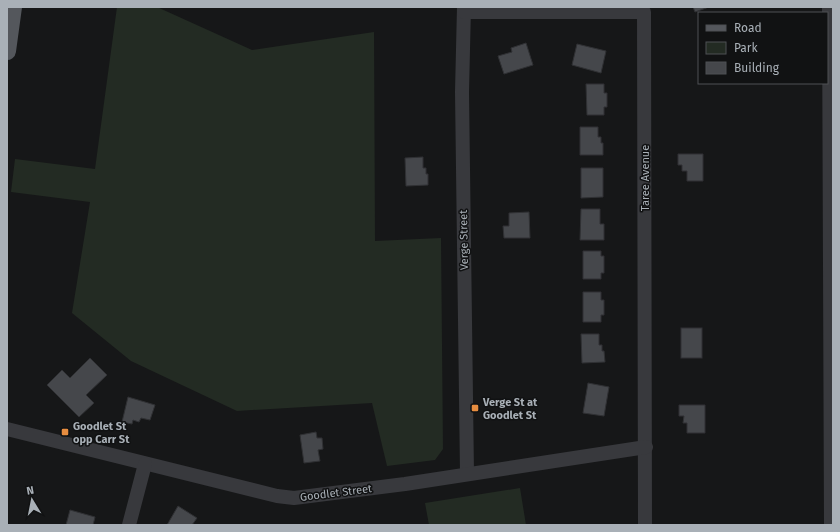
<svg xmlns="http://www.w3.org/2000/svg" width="840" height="532" font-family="'Fira Sans',sans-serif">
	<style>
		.green { fill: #232b23 }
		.building { fill: #45474b; stroke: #303134 }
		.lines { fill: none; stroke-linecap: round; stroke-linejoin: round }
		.minor { stroke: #38393d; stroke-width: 14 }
		.major { stroke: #54575c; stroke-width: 18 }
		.poi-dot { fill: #e78d40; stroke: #111213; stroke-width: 1.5 }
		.labels { text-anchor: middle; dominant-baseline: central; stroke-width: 3; stroke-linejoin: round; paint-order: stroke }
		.street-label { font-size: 11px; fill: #a9b0b7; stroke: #111213 }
		.poi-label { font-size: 11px; font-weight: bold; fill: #a9b0b7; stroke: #111213; text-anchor: start }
	</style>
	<rect width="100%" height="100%" fill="#161718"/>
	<g class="green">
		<path d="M117,7H157L252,50L374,32L375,241L441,238L443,449L435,460L387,466L372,403L237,411L131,361L72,313L90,202L11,192L15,159L95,169Z"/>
		<path d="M520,488L526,525H429L425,503Z"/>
	</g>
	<g class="building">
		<path d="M693,7H709L695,12Z"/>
		<path d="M526,43L533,65L504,74L498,56L512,52L511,48Z"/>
		<path d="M577,44L606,51L601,73L572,65Z"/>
		<path d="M586,84H604V93H607V107H604V115H587Z"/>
		<path d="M580,127H598V137H601V143H603V155H580Z"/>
		<path d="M678,154H703V181H687V171H682V165H678Z"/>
		<path d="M423,157V168H426V174H428V185L406,186L405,158Z"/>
		<path d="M581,168H603V197L581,198Z"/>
		<path d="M581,209H600V224H604V240H580Z"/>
		<path d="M529,212L530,238H504L503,226H509V213Z"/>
		<path d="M583,251H601V256H604V273H601V279H583Z"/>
		<path d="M583,292H601V300H604V315H601V322H583Z"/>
		<rect x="681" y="328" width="21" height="30"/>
		<path d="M581,334H599V345H602V351H604L605,362L582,363Z"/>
		<path d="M90,358L107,375L86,395L94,403L79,417L47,385L62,370L70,378Z"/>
		<path d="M588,383L609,387L604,416L583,413Z"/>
		<path d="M128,397L155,405L150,420L141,418L139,422L133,420L132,424L122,422Z"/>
		<path d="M679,405H705V433H687V423H683L684,416H679Z"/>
		<path d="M316,432L317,438H322L323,449L318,450L320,461L304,463L300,435Z"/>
		<path d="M178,506L197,518L192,525H167Z"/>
		<path d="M70,510L95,517L93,525H66Z"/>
	</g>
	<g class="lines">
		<g class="minor">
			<path d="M464,7L462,92L467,473"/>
			<path d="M829,7L831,525"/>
			<path d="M464,12H644L645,525"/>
			<path d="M7,429L277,496L294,498L405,484L646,447"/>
			<path d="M129,525L145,464"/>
		</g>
		<path class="major" d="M7,51L13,7"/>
	</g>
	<g class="poi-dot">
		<rect x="471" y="404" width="8" height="8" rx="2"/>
		<rect x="61" y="428" width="8" height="8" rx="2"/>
	</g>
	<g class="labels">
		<g class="street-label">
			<text transform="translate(645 178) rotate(-90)">Taree Avenue</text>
			<text transform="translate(464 240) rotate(-91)">Verge Street</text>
			<text transform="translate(336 493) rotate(-7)">Goodlet Street</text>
		</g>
		<g class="poi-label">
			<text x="483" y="402">Verge St at<tspan x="483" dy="13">Goodlet St</tspan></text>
			<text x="73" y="426">Goodlet St<tspan x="73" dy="13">opp Carr St</tspan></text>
		</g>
	</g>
	<rect width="840" height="532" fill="none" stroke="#a9b0b7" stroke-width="16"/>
	<rect x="698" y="12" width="130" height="72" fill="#111213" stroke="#4e5155"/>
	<rect x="706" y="25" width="20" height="6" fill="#54575c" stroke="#4e5155"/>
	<text x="734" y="32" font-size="12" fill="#a9b0b7">Road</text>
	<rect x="706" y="42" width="20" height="12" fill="#232b23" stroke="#4e5155"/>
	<text x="734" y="52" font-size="12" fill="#a9b0b7">Park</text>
	<rect x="706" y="62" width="20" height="12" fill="#45474b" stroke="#4e5155"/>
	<text x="734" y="72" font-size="12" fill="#a9b0b7">Building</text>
	<g transform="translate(32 500) rotate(350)" stroke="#111213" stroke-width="3" paint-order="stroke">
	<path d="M0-3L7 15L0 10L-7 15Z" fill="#a9b0b7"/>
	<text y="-6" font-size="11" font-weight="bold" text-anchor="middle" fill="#a9b0b7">N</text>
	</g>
</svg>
